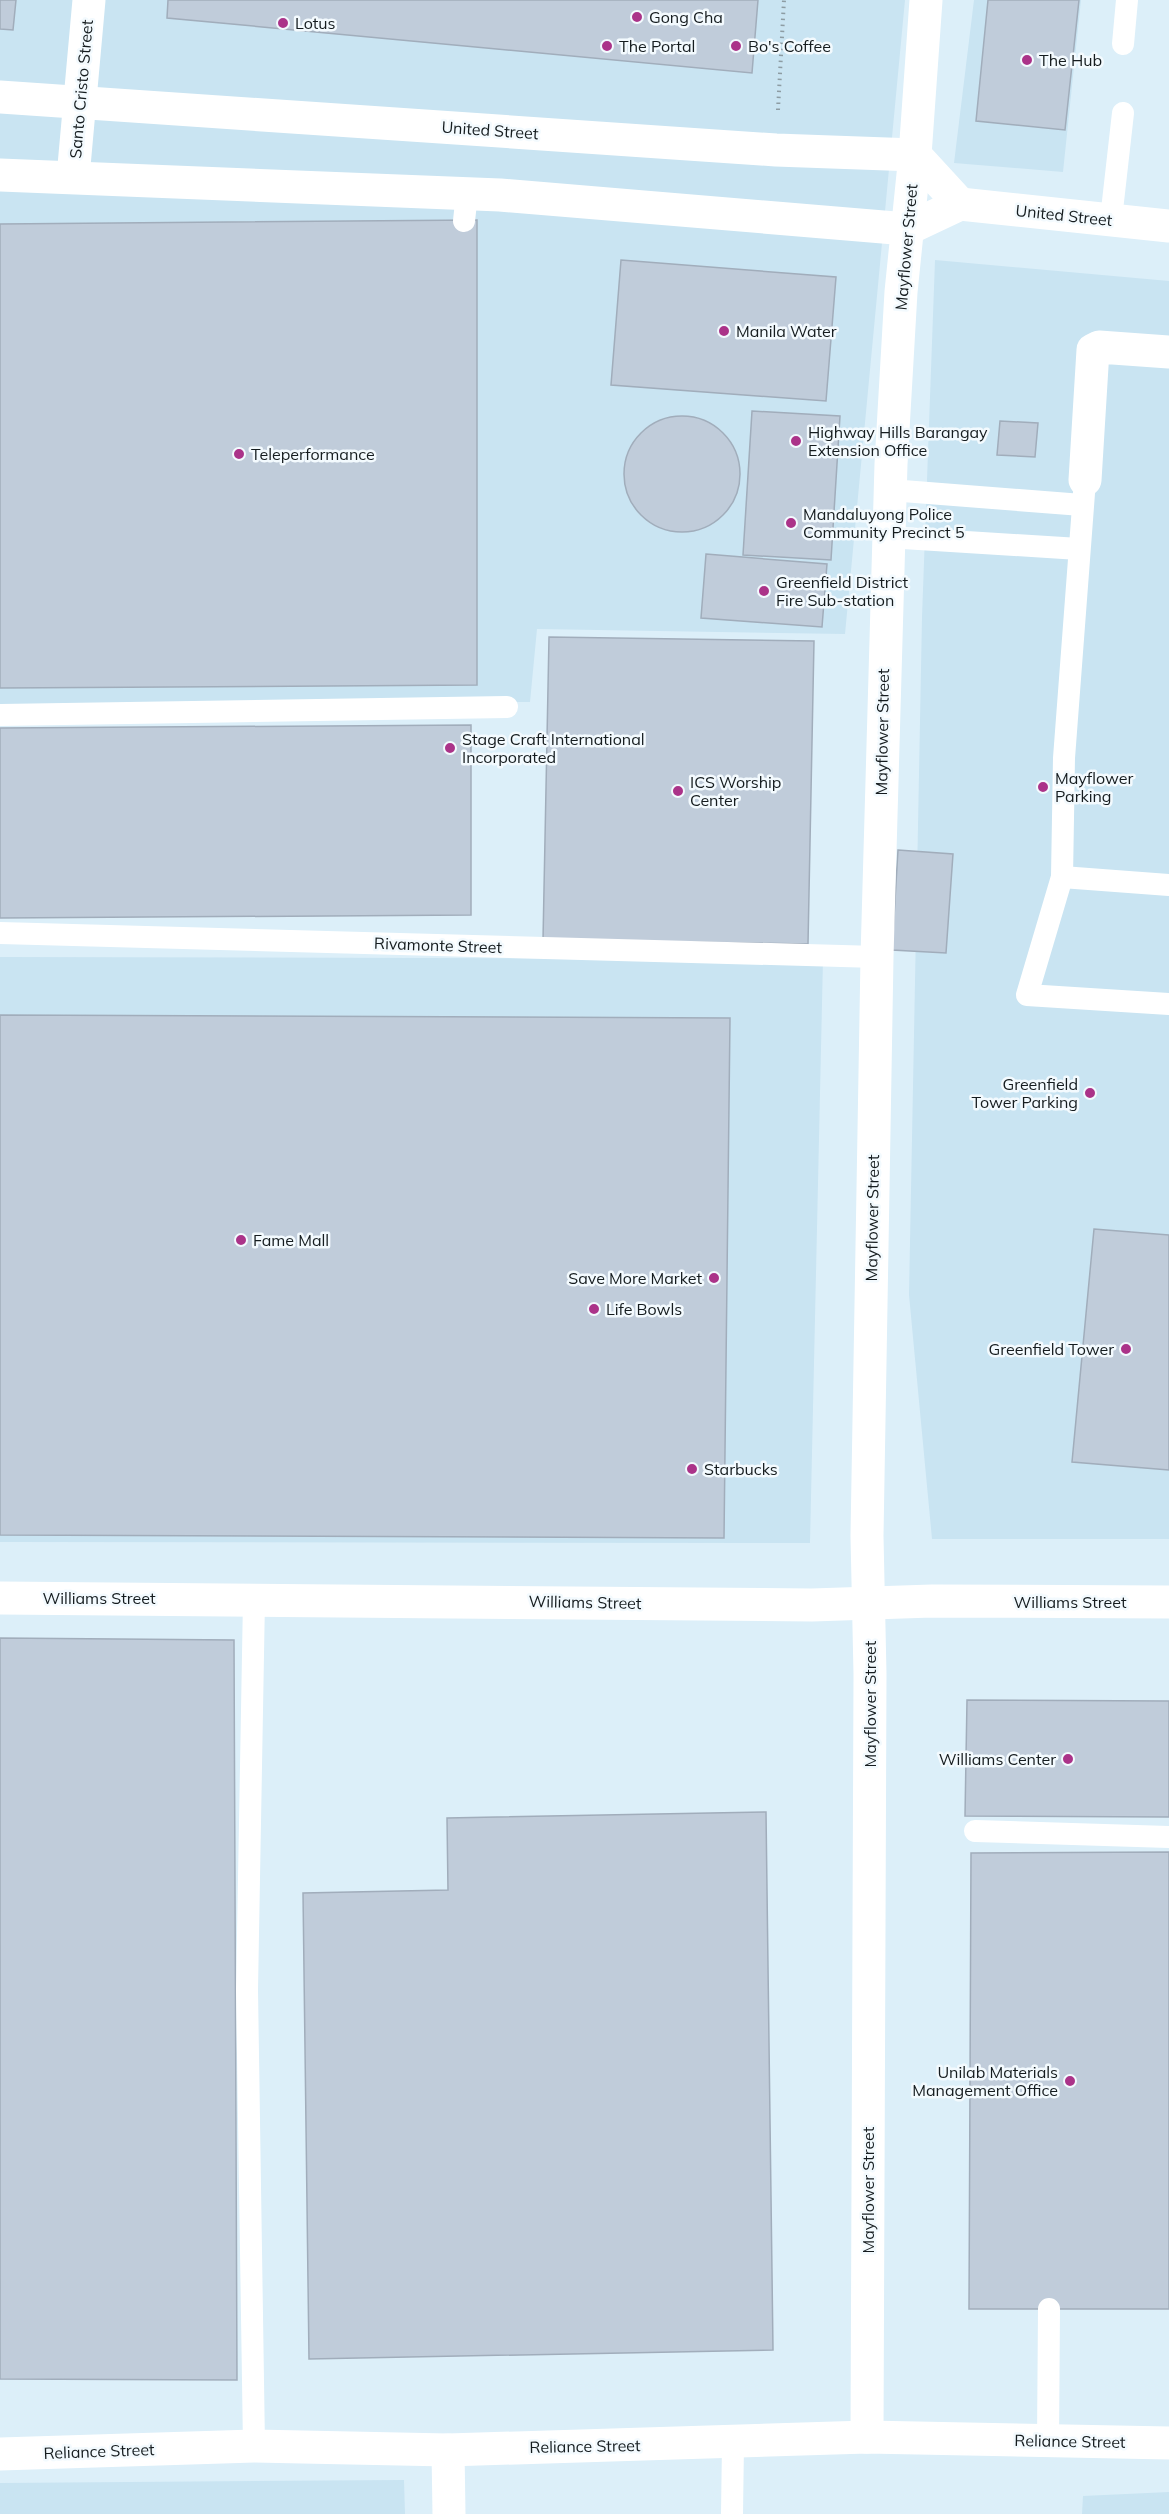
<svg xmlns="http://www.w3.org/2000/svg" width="1169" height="2514" font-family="Mulish,sans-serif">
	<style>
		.built { fill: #c9e4f2 }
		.building { fill: #c0ccda; stroke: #a1adbb; stroke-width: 1.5 }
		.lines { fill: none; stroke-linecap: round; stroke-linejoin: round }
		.path { stroke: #8d9ca3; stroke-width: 4; stroke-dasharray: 1.5 4.5; stroke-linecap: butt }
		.service { stroke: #fff; stroke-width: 22 }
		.pedestrian { stroke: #fff; stroke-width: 33 }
		.minor { stroke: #fff; stroke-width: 33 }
		.tertiary { stroke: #fff; stroke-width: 33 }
		.poi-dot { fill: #ab3389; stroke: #f3fafe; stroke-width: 2 }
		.labels { text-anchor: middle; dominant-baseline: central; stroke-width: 5; stroke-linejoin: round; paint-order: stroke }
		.poi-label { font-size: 16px; fill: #151c1f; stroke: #f3fafe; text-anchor: start }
		.street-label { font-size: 16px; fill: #151c1f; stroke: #f3fafe }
	</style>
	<rect width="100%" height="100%" fill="#dceff9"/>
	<g class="built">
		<path d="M0,0H905L845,634L537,629L530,702L0,705Z"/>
		<path d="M974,0H1081L1063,172L954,163Z"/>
		<path d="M935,260L1169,281V1539H932L909,1295L922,617Z"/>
		<path d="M0,957L823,959L810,1543L0,1542Z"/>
		<path d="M404,2480L405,2514H0V2483Z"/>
		<path d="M1169,2492V2514H1082L1083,2496Z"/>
	</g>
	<g class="building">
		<path d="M0,0H16L13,30L0,29Z"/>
		<path d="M168,0H758L752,73L167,18Z"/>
		<path d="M988,0H1079L1065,130L976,121Z"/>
		<path d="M477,220V685L0,688V224Z"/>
		<path d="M621,260L836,277L826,401L611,385Z"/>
		<path d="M752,411L840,416L831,560L743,555Z"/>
		<circle cx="682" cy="474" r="58"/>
		<path d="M1000,421L1038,423L1035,457L997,455Z"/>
		<path d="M706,554L827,564L822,627L701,618Z"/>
		<path d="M549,637L814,641L808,944L543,940Z"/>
		<path d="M471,725V915L0,918V728Z"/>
		<path d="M898,850L953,854L946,953L892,950Z"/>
		<path d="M0,1015L730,1018L724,1538L0,1535Z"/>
		<path d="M1094,1229L1169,1235V1470L1072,1462Z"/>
		<path d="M0,1638L234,1640L237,2380L0,2379Z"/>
		<path d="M967,1700L1169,1701V1817L965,1816Z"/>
		<path d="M766,1812L773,2350L309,2359L303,1893L448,1890L447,1818Z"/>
		<path d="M1169,1852V2309H969L971,1853Z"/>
	</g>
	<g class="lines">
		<path class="path" d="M778,110L784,0"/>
		<g class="service">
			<path d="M1123,44L1127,0"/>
			<path d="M1111,219L1123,113"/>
			<path d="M464,221L467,193"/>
			<path d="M1085,480L1064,758L1062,877L1027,995L1169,1004"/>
			<path d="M890,490L1082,505"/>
			<path d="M887,537L1079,549"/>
			<path d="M0,715L507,707"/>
			<path d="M1062,877L1169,885"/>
			<path d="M0,933L877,957"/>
			<path d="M254,1599L247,1990L254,2446"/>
			<path d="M975,1831L1169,1837"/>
			<path d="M1048,2441L1049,2309"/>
			<path d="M732,2514L733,2443"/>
		</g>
		<path class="pedestrian" d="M1085,480L1093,350L1099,347L1169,352"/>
		<g class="minor">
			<path d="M73,177L89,0"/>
			<path d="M0,1598L812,1605L932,1601L1169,1602"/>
			<path d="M867,2437L870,1674L867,1536L877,957L891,464L901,292L915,155L926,0"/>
			<path d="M448,2450L449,2514"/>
		</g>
		<g class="tertiary">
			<path d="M0,97L776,150L915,155L960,204"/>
			<path d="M0,175L500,195L907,229L960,204L1169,226"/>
			<path d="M0,2454L254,2446L448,2450L867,2437L1169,2443"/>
		</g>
	</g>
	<g class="poi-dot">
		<circle cx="637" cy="17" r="6"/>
		<circle cx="283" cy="23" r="6"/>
		<circle cx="607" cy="46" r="6"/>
		<circle cx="736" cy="46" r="6"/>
		<circle cx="1027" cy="60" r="6"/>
		<circle cx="724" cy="331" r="6"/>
		<circle cx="796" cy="441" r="6"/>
		<circle cx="239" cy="454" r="6"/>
		<circle cx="791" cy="523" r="6"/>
		<circle cx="764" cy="591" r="6"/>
		<circle cx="450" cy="748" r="6"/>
		<circle cx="1043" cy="787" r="6"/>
		<circle cx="678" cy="791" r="6"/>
		<circle cx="1090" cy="1093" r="6"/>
		<circle cx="241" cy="1240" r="6"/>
		<circle cx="714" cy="1278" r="6"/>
		<circle cx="594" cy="1309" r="6"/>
		<circle cx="1126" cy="1349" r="6"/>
		<circle cx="692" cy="1469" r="6"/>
		<circle cx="1068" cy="1759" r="6"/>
		<circle cx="1070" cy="2081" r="6"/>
	</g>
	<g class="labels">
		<g class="poi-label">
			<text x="649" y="17">Gong Cha</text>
			<text x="295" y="23">Lotus</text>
			<text x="619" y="46">The Portal</text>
			<text x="748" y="46">Bo's Coffee</text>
			<text x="1039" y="60">The Hub</text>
			<text x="736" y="331">Manila Water</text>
			<text x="808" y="432">Highway Hills Barangay<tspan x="808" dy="18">Extension Office</tspan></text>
			<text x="251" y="454">Teleperformance</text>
			<text x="803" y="514">Mandaluyong Police<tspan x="803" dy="18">Community Precinct 5</tspan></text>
			<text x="776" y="582">Greenfield District<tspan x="776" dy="18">Fire Sub-station</tspan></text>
			<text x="462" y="739">Stage Craft International<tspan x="462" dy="18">Incorporated</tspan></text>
			<text x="1055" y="778">Mayflower<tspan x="1055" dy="18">Parking</tspan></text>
			<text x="690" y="782">ICS Worship<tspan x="690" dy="18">Center</tspan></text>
			<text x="1078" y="1084" text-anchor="end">Greenfield<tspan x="1078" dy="18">Tower Parking</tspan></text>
			<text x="253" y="1240">Fame Mall</text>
			<text x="702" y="1278" text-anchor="end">Save More Market</text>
			<text x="606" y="1309">Life Bowls</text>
			<text x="1114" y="1349" text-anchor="end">Greenfield Tower</text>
			<text x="704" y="1469">Starbucks</text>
			<text x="1056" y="1759" text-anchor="end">Williams Center</text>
			<text x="1058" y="2072" text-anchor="end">Unilab Materials<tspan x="1058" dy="18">Management Office</tspan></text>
		</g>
		<g class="street-label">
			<text transform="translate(81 89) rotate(-85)">Santo Cristo Street</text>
			<text transform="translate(490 130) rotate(4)">United Street</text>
			<text transform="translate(1064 215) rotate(6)">United Street</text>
			<text transform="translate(906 247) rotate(-85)">Mayflower Street</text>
			<text transform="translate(882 732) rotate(-89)">Mayflower Street</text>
			<text transform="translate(438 945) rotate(2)">Rivamonte Street</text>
			<text transform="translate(872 1218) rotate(-89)">Mayflower Street</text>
			<text x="99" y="1598">Williams Street</text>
			<text transform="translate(585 1602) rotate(1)">Williams Street</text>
			<text x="1070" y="1602">Williams Street</text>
			<text transform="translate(870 1704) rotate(-90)">Mayflower Street</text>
			<text transform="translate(868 2190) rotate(-90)">Mayflower Street</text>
			<text transform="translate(1070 2441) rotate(1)">Reliance Street</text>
			<text transform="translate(585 2446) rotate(-1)">Reliance Street</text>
			<text transform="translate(99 2451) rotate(-2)">Reliance Street</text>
		</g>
	</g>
</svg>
